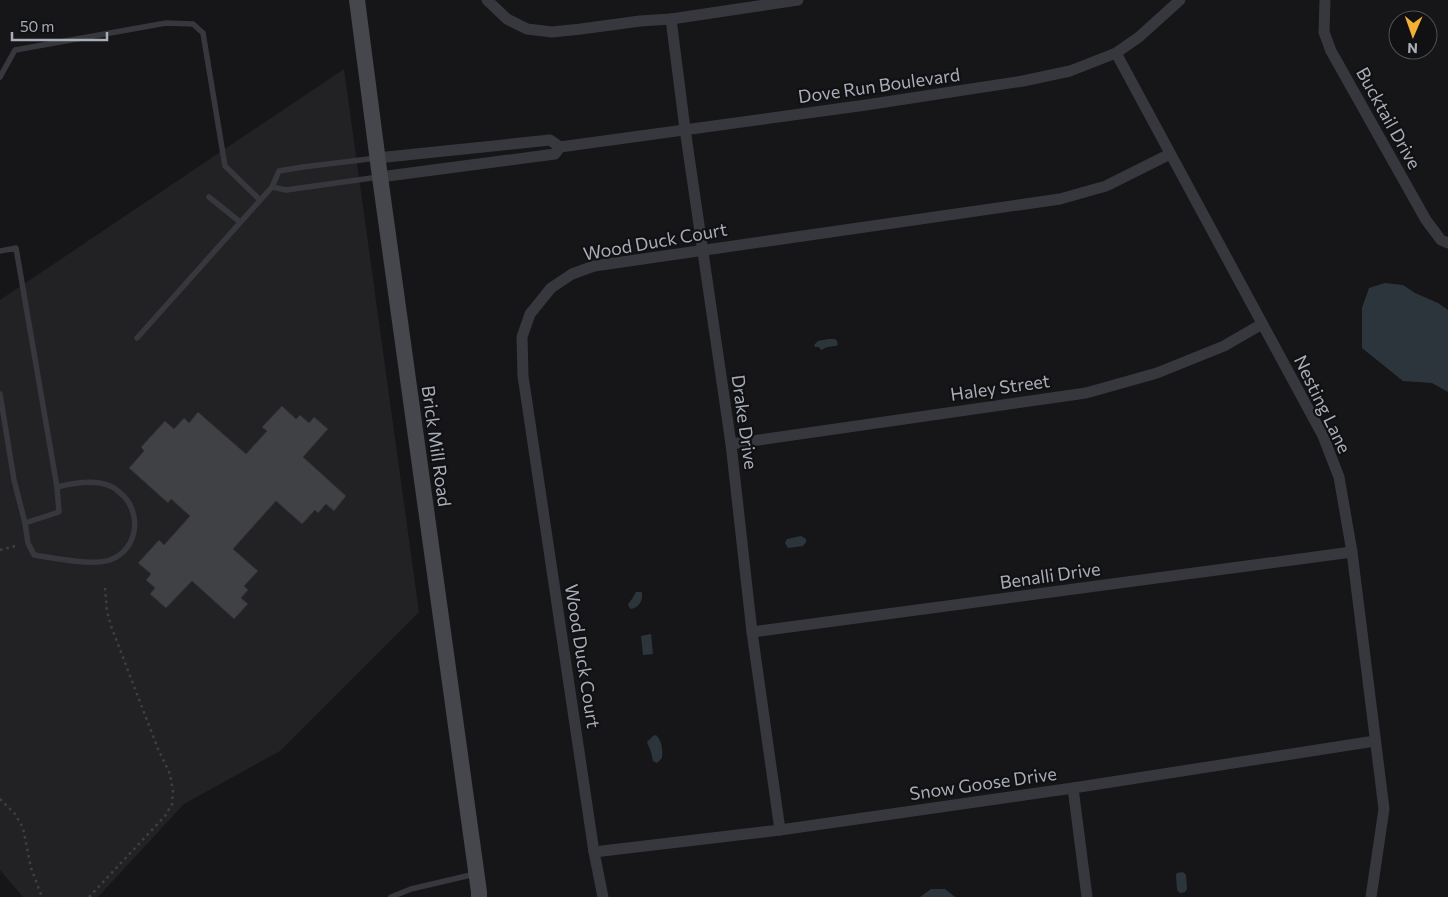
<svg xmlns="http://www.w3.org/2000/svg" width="1448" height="897" font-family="Commissioner,sans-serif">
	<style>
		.built { fill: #222225 }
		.water { fill: #2c353c }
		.building { fill: #404145; stroke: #303034 }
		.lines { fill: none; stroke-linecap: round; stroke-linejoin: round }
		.path { stroke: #3d3f44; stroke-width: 2.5; stroke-dasharray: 2.5 4; stroke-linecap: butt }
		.lane { stroke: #37383d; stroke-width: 5.5 }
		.street { stroke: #37383d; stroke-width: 11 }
		.secondary { stroke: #45474d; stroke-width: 16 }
		.labels { text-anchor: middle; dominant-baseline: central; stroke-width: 4.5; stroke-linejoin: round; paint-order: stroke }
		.street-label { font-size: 18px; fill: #a8adb8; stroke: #111113 }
	</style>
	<rect width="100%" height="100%" fill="#161618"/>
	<path class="built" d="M344,69L419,612L280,751L184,804L98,897H23L0,870V300Z"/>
	<g class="water">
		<path d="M1385,283L1403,285L1415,293L1438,303L1448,310V392L1432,383L1403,381L1362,348V308L1369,288Z"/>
		<path d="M829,339H835L837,341L838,344L836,346L827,347L821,350L819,347H815L814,345L818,341Z"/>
		<path d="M801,536L806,539V542L803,546L788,548L785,543L787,539Z"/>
		<path d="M636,592H641L642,593C643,600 639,608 631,609L629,607L628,604L632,599Z"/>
		<path d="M651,634L653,654L643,655L641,636Z"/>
		<path d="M656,735C662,740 663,751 662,758L657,763L653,761L651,752L647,742L653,736Z"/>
		<path d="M1183,872L1186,875L1187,889L1185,892L1180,893L1177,890L1176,875L1177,873Z"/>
		<path d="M931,889H945L955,897H920Z"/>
	</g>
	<path class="building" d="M282,406L296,419L300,415L309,423L314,417L328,429L303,457L346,496L334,511L326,504L318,513L315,510L302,524L276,501L233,549L258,571L244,586L248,590L241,598L248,604L234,619L192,581L166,608L150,594L155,588L146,580L151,574L138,563L159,540L164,545L190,516L171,499L168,503L129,468L144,451L141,447L165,421L174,429L184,418L189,423L198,412L246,454L267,431L262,427Z"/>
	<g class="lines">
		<g class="path">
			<path d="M0,550L19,545"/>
			<path d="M0,799L15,814L23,828L31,868L42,897"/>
			<path d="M89,897L165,816L172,804L173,791L170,774L158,749L111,626L107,611L105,588"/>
		</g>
		<g class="lane">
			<path d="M0,77L15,50L166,23L193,24L203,33L225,166L260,200"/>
			<path d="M272,187L286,190L379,177"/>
			<path d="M209,197L240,222"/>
			<path d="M0,251L16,248L57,487L59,512L25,523L28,543L34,555C54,558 91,566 110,560C139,550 143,510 119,492C117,490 113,487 110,486C94,479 73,483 57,487"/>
			<path d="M137,338L272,187L279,171L303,167L377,158"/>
			<path d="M0,394L14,480L25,523"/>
			<path d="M391,897L411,889L475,874"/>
		</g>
		<g class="street">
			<path d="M487,0L507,19L527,29L552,32L581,29L640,21L671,19L798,0"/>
			<path d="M1325,0L1324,32L1331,51L1426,220L1441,240L1448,243"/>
			<path d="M671,19L685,129L731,444L752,632L780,830"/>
			<path d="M1116,53L1323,436L1339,477L1352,552L1384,809L1371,897"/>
			<path d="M377,158L550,140L560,147"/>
			<path d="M380,177L555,154L560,147L866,105L1023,81L1070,71L1116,53L1139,37L1180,0"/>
			<path d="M731,444L1086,393L1157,373L1224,346L1262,324"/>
			<path d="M752,632L1352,552"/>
			<path d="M1073,788L1087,897"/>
			<path d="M594,852L780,830L1073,788L1375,741"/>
			<path d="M603,897L594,852L523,376L522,337L530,314L551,288L572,274L594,266L1060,199L1106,186L1170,154"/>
		</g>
		<path class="secondary" d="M357,0L380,177L479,892V897"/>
	</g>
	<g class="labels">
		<g class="street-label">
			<text transform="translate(879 85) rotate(-8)">Dove Run Boulevard</text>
			<text transform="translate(1389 118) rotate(61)">Bucktail Drive</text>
			<text transform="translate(655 241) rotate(-10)">Wood Duck Court</text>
			<text transform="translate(1000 387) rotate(-8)">Haley Street</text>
			<text transform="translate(1323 404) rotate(64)">Nesting Lane</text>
			<text transform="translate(745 422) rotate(82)">Drake Drive</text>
			<text transform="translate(437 446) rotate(82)">Brick Mill Road</text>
			<text transform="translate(1050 575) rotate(-8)">Benalli Drive</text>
			<text transform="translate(583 656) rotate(81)">Wood Duck Court</text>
			<text transform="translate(983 783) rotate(-8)">Snow Goose Drive</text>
		</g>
	</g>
	<g transform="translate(1413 35) rotate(182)"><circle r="24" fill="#111113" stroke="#4d4f55"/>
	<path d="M0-4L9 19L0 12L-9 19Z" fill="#f2b134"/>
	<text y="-8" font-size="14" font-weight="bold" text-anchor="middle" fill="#a8adb8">N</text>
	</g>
	<path d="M12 32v8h95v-8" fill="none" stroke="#a8adb8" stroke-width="2.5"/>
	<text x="20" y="32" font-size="15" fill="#a8adb8" stroke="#111113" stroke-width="4" paint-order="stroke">50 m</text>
</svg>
